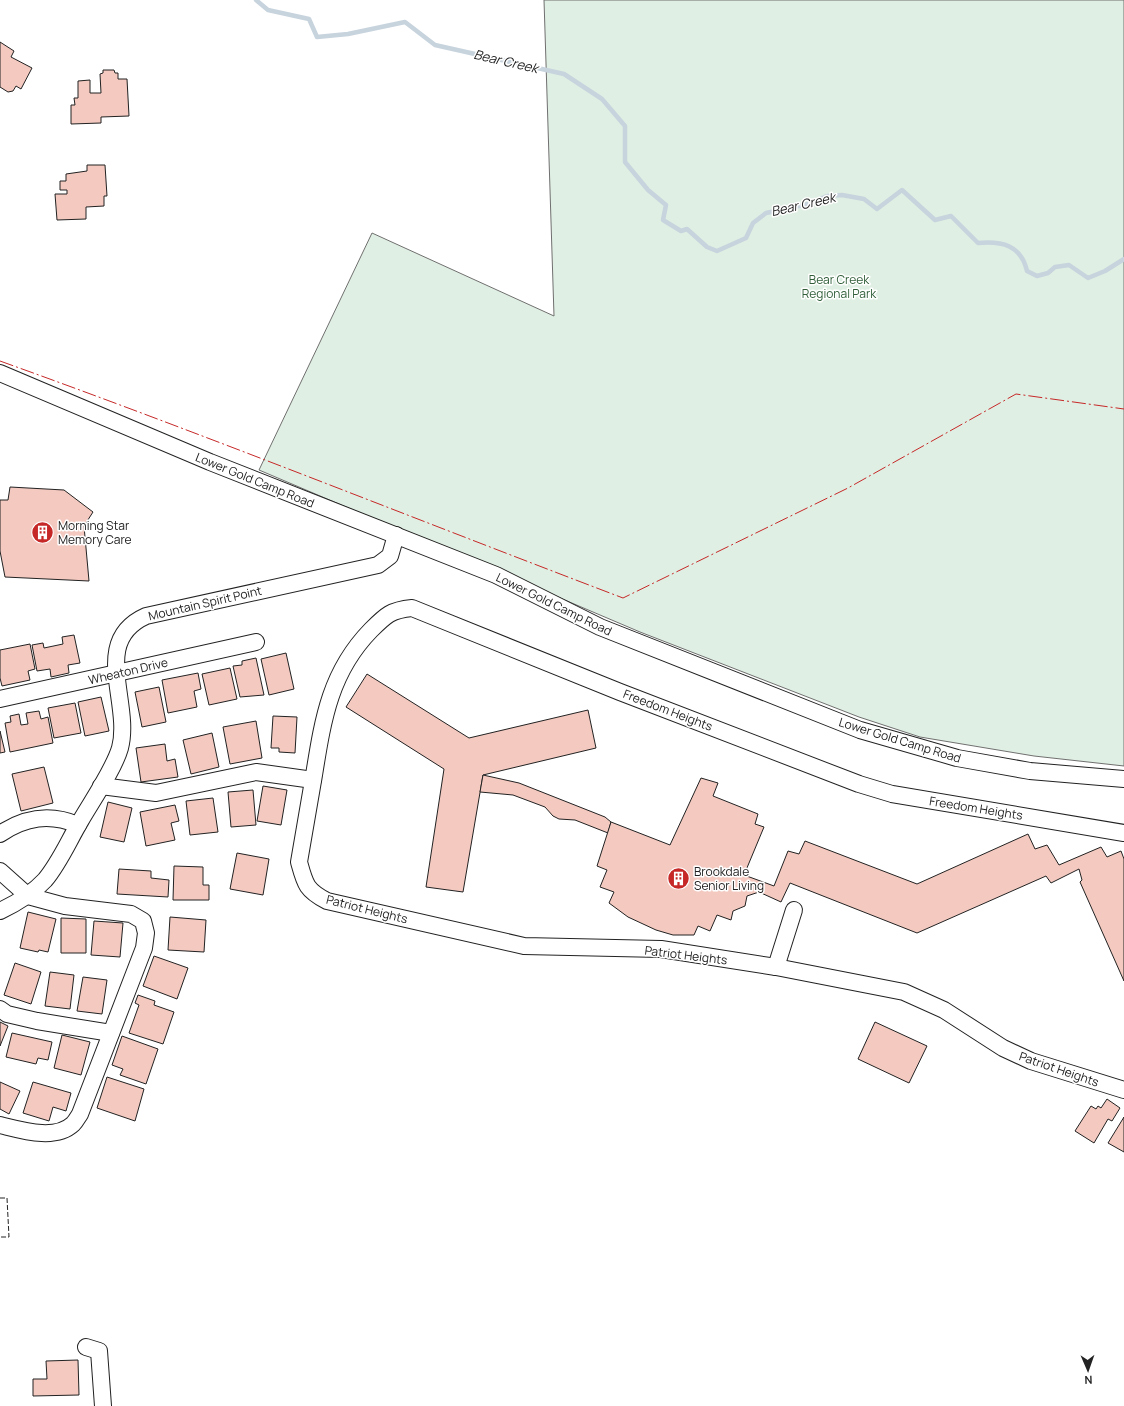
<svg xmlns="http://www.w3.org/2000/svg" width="1124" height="1406" font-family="Manrope,sans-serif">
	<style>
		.green { fill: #e0efe3; stroke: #6f6f6f }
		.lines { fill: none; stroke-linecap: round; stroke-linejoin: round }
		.stream { stroke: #c7d3dd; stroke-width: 4.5 }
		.building { fill: #f3c9c0; stroke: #222 }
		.minor-casing { stroke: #222; stroke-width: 18 }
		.minor { stroke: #fff; stroke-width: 16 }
		.fence { stroke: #222; stroke-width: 1; stroke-dasharray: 5 2; stroke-linecap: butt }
		.power { stroke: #c62828; stroke-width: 1; stroke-dasharray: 14 3 2 3; stroke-linecap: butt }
		.labels { text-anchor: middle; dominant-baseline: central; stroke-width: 3; stroke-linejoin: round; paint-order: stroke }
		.park-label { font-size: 12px; fill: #2f5e38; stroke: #fff }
		.street-label { font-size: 12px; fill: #222; stroke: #fff }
		.poi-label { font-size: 12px; fill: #222; stroke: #fff; text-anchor: start }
		.water-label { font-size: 13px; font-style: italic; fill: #222; stroke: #fff }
	</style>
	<rect width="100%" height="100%" fill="#fff"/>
	<path class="green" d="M544,0H1124V766L1034,756L920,737L859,717L640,632L259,470L372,233L554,316Z"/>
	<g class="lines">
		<path class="stream" d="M256,0L268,10L309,19L317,37L348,34L405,22L435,45L564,74L602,99L625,126V162L648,190L666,205L663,220L681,231L687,229L707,247L717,251L746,238L753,223L766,213L808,204L827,196L842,195L864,199L877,209L902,190L935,220L951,216L978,243C1002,241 1021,245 1027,271L1037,276L1048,273L1055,267L1069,265L1088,278L1105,271L1124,259"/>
	</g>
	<g class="building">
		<path d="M0,42L14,51L11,57L32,68L21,89L16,86L13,91L8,92L0,87Z"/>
		<path d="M103,70H114L115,73H118V79H127L129,116L101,117V123L71,124V105H75L74,98H78V81L90,80V93H101L100,74L103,73Z"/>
		<path d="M87,165H105L107,196H104V206L86,207V219L57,220L55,194H67V190H60V181H66V174L87,171Z"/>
		<path d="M10,487L64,490L93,512L84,526L89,581L5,577L0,551V500H8Z"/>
		<path d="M74,635L80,663L68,665L69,673L51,677L50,669L37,671L32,645L43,643L44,648L63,644L62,637Z"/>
		<path d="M30,644L35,669L28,671L30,680L2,686L0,678V650Z"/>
		<path d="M286,653L294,689L269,695L261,659Z"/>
		<path d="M256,658L264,695L240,697L233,666L242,665V661Z"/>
		<path d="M230,668L237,699L209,705L202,674Z"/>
		<path d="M198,673L201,689L194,691L197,707L168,713L162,680Z"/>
		<path d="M367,674L469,738L588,710L596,748L483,775L463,892L426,887L444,769L346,707Z"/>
		<path d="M159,687L166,722L142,727L135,692Z"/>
		<path d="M101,697L109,731L85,736L78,702Z"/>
		<path d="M75,703L81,733L54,738L48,708Z"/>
		<path d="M39,711L41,719L48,717L53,743L10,752L5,723L11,722L10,716L19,714L21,725L28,724L26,713Z"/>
		<path d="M273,716L297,717L295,753L279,752V748H271Z"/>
		<path d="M256,721L262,758L230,764L223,727Z"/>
		<path d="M0,731L5,752L0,753Z"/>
		<path d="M212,733L219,767L191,774L183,740Z"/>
		<path d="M165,744L167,761L175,759L178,777L141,782L136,748Z"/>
		<path d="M44,767L53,803L21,811L12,774Z"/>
		<path d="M483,775L519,783L605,817L611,822L608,833L575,820L559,819L553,816L545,807L513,795L480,792Z"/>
		<path d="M701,778L718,783L713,796L758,814L755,824L764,827L744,875L774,886L788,851L799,854L805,841L917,884L1028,834L1035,849L1047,845L1059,865L1101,847L1107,857L1121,851L1124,859V981L1080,882L1082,880L1079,869L1051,883L1046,876L917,933L790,883L781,902L759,892L747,896L745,906L733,911L731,920L717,915L710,931L698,926L694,935H673L656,930L628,917L609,903L614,892L600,887L607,870L597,866L611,822L670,845Z"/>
		<path d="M263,786L287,790L281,825L257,821Z"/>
		<path d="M253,790L256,825L231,827L228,792Z"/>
		<path d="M213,798L218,832L190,835L186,801Z"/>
		<path d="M108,802L132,808L124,842L100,837Z"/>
		<path d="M175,805L179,821L171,823L175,840L146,846L140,812Z"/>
		<path d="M237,853L269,859L263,895L230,889Z"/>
		<path d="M174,866L203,867V885H209V900H173Z"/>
		<path d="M119,869L151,871V878L169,880L168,897L117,894Z"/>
		<path d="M28,912L56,919L48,952L39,950L38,952L20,948Z"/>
		<path d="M170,917L206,920L204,952L168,950Z"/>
		<path d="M61,918L86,919V953H61Z"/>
		<path d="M94,921L123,923L120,957L91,955Z"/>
		<path d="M154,956L188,968L177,999L143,986Z"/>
		<path d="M15,963L41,972L31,1004L4,995Z"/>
		<path d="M50,972L74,975L70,1009L45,1006Z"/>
		<path d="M83,977L107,980L102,1014L77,1011Z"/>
		<path d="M138,995L155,1001L154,1005L174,1012L163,1044L129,1033L139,1005L135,1003Z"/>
		<path d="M0,1022L8,1026L0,1046Z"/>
		<path d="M875,1022L927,1046L909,1083L858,1059Z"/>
		<path d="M12,1033L52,1042L48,1060L38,1058L36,1064L6,1057Z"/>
		<path d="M62,1035L90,1042L81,1075L54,1068Z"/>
		<path d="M122,1036L158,1049L146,1084L120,1075L123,1069L112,1065Z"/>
		<path d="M107,1077L144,1089L135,1121L97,1108Z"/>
		<path d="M0,1082L20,1091L9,1114L0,1109Z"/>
		<path d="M33,1082L71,1093L66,1111L53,1107L49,1121L23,1113Z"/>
		<path d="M1107,1099L1120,1108L1112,1121L1108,1119L1094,1143L1075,1131L1091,1106L1096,1109L1098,1106L1101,1108Z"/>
		<path d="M1124,1117V1152L1108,1143Z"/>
		<path d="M78,1360L79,1395L33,1396V1379H47L46,1361Z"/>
	</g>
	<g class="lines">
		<defs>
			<g id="minor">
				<path d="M0,373L210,462L496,575L600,627L860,730L957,758L1030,771L1124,779"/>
				<path d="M0,699L256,642"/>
				<path d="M101,786L156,793L256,772L313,780"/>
				<path d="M1124,833L892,794L859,784L620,692L412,608C391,610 386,615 371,630C330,672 323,719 314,775C309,804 304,833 299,862C305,884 306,890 327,901L524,946L661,949L776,967L904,992L944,1010L1003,1048L1031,1061L1124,1090"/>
				<path d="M0,834C25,817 50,813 78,825"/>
				<path d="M0,871L28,896L65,906L131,914L143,921L146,933L144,948L80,1114C78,1117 76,1121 73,1124C55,1141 21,1130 0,1125"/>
				<path d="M0,911C17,903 32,894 45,880C60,862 69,840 81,820C92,801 114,769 120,748C132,703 90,641 146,616L378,565L390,556L396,535"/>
				<path d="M776,967L794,910"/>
				<path d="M0,1009L7,1014L37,1021L111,1033"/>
				<path d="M86,1347L99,1351L103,1406"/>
			</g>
		</defs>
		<use href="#minor" class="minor-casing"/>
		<use href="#minor" class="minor"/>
		<path class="fence" d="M0,1198H7L9,1237H0"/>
		<path class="power" d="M0,361C209,436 415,519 623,598L848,488L1016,394L1124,409"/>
	</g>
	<defs>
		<symbol id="building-disc" viewBox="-11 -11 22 22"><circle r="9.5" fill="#c62828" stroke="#fff"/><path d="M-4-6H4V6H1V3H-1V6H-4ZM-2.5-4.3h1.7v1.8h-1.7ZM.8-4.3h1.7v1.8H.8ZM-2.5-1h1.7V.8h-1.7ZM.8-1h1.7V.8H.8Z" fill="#fff"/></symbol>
	</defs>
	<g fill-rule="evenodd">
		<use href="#building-disc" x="30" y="520" width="25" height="25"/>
		<use href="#building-disc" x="666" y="866" width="25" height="25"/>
	</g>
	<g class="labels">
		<g class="park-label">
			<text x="839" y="279">Bear Creek<tspan x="839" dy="14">Regional Park</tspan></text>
		</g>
		<g class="street-label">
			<text transform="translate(255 480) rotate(22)">Lower Gold Camp Road</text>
			<text transform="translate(205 603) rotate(-13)">Mountain Spirit Point</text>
			<text transform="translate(554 604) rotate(26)">Lower Gold Camp Road</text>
			<text transform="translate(128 671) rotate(-13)">Wheaton Drive</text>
			<text transform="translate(668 710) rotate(21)">Freedom Heights</text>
			<text transform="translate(900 740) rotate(17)">Lower Gold Camp Road</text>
			<text transform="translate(976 808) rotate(9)">Freedom Heights</text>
			<text transform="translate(367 909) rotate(14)">Patriot Heights</text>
			<text transform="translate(686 955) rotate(7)">Patriot Heights</text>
			<text transform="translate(1059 1069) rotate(19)">Patriot Heights</text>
		</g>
		<g class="poi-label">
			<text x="58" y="525">Morning Star<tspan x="58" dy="14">Memory Care</tspan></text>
			<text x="694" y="871">Brookdale<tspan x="694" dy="14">Senior Living</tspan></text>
		</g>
		<g class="water-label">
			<text transform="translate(506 61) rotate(13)">Bear Creek</text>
			<text transform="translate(803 204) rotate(-13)">Bear Creek</text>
		</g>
	</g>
	<g transform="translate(1088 1370) rotate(178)" stroke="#ffffff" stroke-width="3" paint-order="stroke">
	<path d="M0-3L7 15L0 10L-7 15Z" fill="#222222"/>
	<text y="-6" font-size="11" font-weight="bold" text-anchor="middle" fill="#222222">N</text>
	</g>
</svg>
